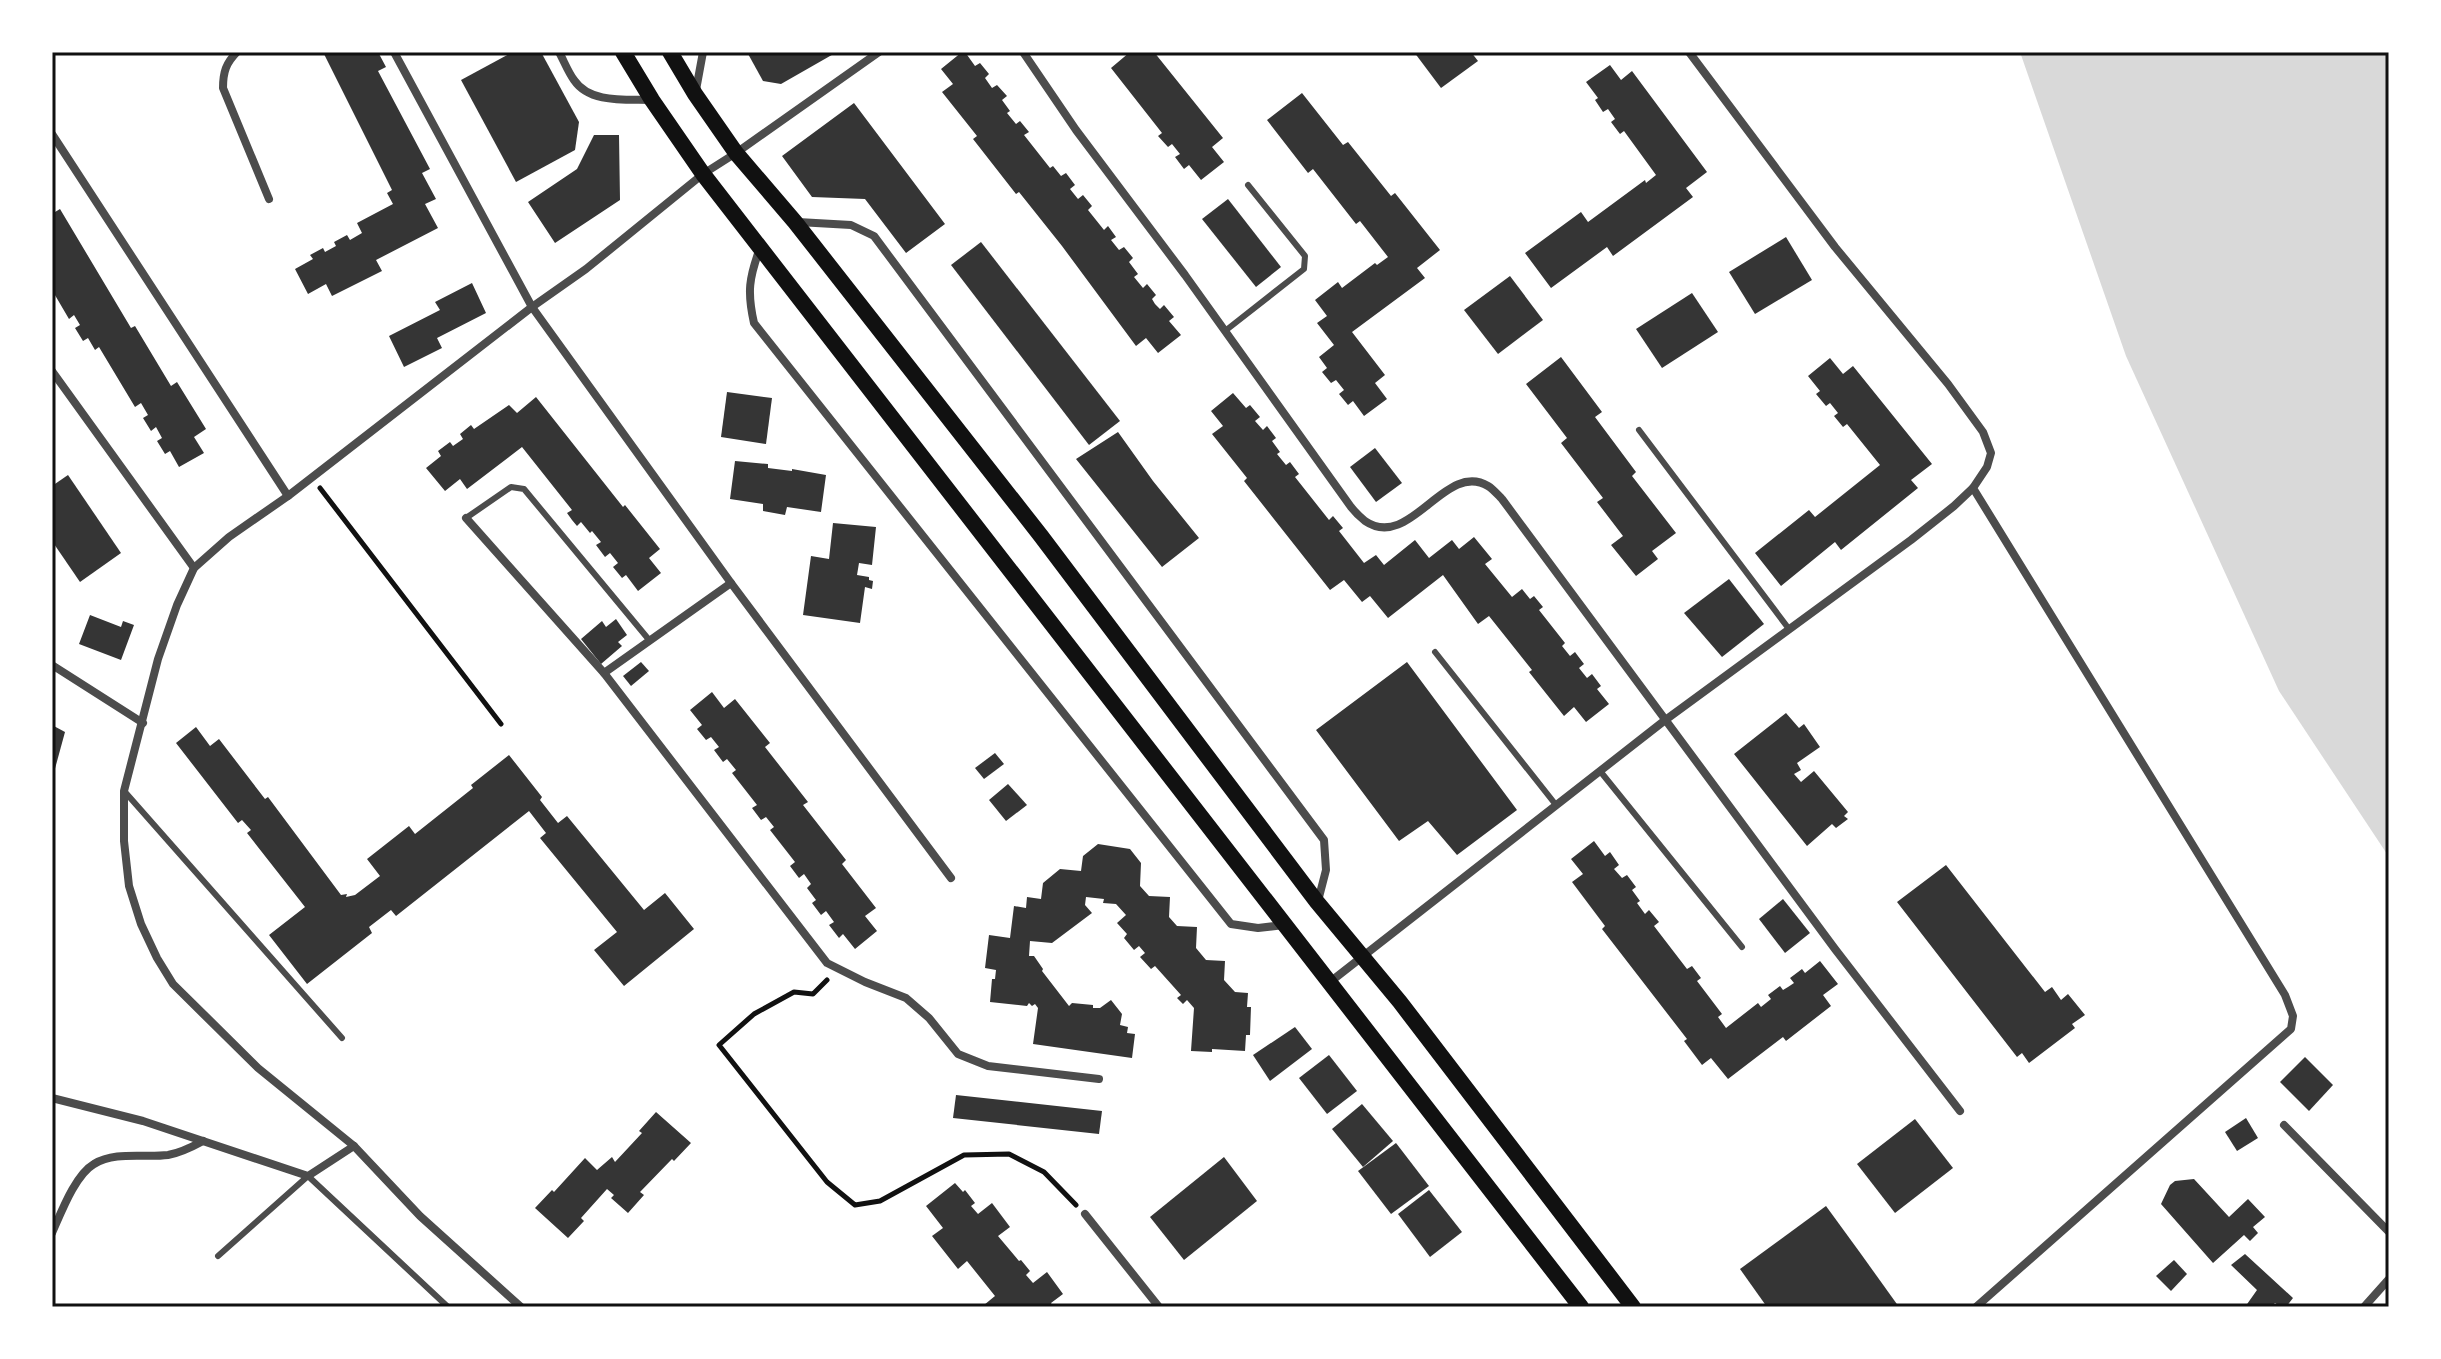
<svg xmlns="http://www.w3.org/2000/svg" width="2441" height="1359" font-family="'Alegreya Sans',sans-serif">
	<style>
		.water { fill: #d9d9d9 }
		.building { fill: #353535 }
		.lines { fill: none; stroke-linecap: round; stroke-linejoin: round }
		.path { stroke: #111; stroke-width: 5 }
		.service { stroke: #4c4c4c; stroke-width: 6 }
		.minor { stroke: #4c4c4c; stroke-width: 8 }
		.secondary { stroke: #111; stroke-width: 16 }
		.neatline { fill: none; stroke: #111; stroke-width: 3 }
	</style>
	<rect width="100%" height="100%" fill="#fff"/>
	<path class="water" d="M2020,52H2389V857L2279,691L2126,356Z"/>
	<g class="building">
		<path d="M329,52H378L386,67L378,71L430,169L422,173L436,199L425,204L438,228L376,260L382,271L332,296L326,284L308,294L295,269L313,259L310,255L323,248L325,252L336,246L334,242L347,235L350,240L362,233L357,223L393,204L387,193L392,190L324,54Z"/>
		<path d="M513,52H541L579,122L575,150L516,182L461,80Z"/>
		<path d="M747,52H837L781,84L763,81Z"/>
		<path d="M962,52H965L975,66L980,63L989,74L985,78L992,88L997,85L1007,96L1002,100L1010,111L1007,113L1016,124L1020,121L1029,132L1024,135L1050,168L1053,166L1061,176L1066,173L1075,185L1070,189L1078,199L1083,195L1092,206L1088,210L1104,230L1108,226L1116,237L1111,240L1119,250L1124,247L1133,258L1129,262L1138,274L1134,277L1143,288L1147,284L1156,295L1152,299L1155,304L1160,309L1164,305L1174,317L1169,321L1181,335L1158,353L1146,338L1136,346L1062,246L1019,192L1016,194L973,139L977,136L942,92L953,84L941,69Z"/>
		<path d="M1130,52H1154L1223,138L1212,147L1224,162L1201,180L1189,165L1184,169L1175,157L1180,154L1172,144L1168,147L1158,136L1162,133L1111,68Z"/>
		<path d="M1414,52H1471L1478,61L1441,88Z"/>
		<path d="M1610,65L1621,80L1632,71L1707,172L1686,188L1693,197L1613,256L1607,247L1551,288L1525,253L1581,212L1588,222L1645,180L1646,183L1656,175L1624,131L1620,134L1611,122L1615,119L1608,109L1603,112L1595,100L1598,98L1586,82Z"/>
		<path d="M1302,93L1343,145L1348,142L1391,196L1395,193L1440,250L1417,268L1425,278L1352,332L1385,375L1375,383L1387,399L1364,416L1353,401L1348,405L1339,394L1344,390L1336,380L1331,383L1322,372L1327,368L1319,357L1334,345L1317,323L1327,316L1315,300L1338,282L1342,288L1375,263L1377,265L1388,257L1360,221L1356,224L1313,169L1308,173L1267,120Z"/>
		<path d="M854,103L945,224L906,253L865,199L812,197L782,156Z"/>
		<path d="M594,135H619L620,200L555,243L528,202L577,169Z"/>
		<path d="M1228,199L1281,267L1256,287L1202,219Z"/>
		<path d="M52,208L55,212L60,209L131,328L135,326L171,386L177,382L206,429L194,437L204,453L179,467L170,451L165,454L157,441L162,438L156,427L151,431L143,418L148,415L141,403L135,407L99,347L95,350L88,338L83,341L75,328L80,325L74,315L69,319L52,290Z"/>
		<path d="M1786,237L1812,280L1755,314L1729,272Z"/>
		<path d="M981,242L1120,421L1089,445L951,265Z"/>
		<path d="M1510,276L1543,320L1498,354L1464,310Z"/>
		<path d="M472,283L486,313L437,338L442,348L404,367L389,336L440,310L435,302Z"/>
		<path d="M1692,293L1718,332L1662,368L1636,329Z"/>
		<path d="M1561,357L1602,412L1595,417L1636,472L1632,476L1676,533L1652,551L1658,559L1636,576L1611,545L1623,536L1597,502L1603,498L1561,443L1567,438L1526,384Z"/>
		<path d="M1830,358L1843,374L1853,366L1932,464L1911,480L1918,488L1841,550L1835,542L1781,586L1755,553L1809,510L1815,517L1880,465L1847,424L1843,427L1834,416L1838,413L1830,403L1826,406L1816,394L1820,391L1808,376Z"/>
		<path d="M727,392L772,398L766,444L721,437Z"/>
		<path d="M1233,393L1246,408L1250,405L1260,417L1255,421L1263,430L1267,426L1276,438L1272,441L1280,452L1277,454L1286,465L1290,462L1299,474L1295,477L1329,520L1333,516L1343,528L1339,531L1364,563L1376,555L1384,565L1415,540L1429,558L1452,540L1459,549L1474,537L1492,559L1485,564L1512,597L1522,589L1530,599L1534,596L1543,607L1539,610L1565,643L1562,646L1570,656L1575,652L1584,664L1579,668L1587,678L1592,674L1601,686L1597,689L1609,704L1586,722L1574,707L1564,716L1529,672L1532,670L1489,616L1478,624L1443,575L1388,618L1370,596L1362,602L1344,580L1330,590L1244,481L1247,478L1212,434L1223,426L1211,411Z"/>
		<path d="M536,397L623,507L625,505L660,549L649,558L661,573L638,591L626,575L622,578L613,567L618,563L610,553L605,557L596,545L601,542L592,531L590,533L581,522L577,526L572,520L567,513L572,510L522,447L467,489L460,479L445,491L426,468L441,456L438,451L450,442L453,446L463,439L460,434L471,425L474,429L509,405L517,413Z"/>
		<path d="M1118,432L1153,481L1199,538L1162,567L1076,459Z"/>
		<path d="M1375,448L1402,483L1376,502L1350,467Z"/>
		<path d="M735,461L768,464V468L792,471V469L826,475L821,512L787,507L785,515L763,511V504L730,499Z"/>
		<path d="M68,475L121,553L80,582L52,541V486Z"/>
		<path d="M833,523L876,527L872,565L859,563L857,575L869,577V580L873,581L872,589L865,587L860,623L803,615L811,556L829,559Z"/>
		<path d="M1729,579L1764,624L1722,657L1684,613Z"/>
		<path d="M90,615L121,627L123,621L134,625L121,660L79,644Z"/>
		<path d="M616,619L627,635L618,642L622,646L601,664L581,639L602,621L606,627Z"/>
		<path d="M641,662L649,671L631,686L623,676Z"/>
		<path d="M1407,662L1517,810L1457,855L1428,821L1399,841L1316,730Z"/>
		<path d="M712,692L724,708L735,699L770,743L765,747L808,802L803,805L846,860L842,864L876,908L865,916L877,931L855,949L843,934L839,938L829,925L834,922L826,911L821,915L812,903L816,900L807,888L811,884L804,874L799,878L790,866L795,862L770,830L774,827L766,817L761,820L752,808L757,805L732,773L736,770L727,759L723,762L714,750L719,747L711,737L706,740L697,729L702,725L690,710Z"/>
		<path d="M1786,713L1799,728L1804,724L1820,747L1797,763L1801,770L1794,774L1801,782L1814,771L1848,812L1844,816L1848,819L1836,828L1832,824L1807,846L1734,754Z"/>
		<path d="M52,725L65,732L53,776H52Z"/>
		<path d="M196,727L210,746L219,739L265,799L268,797L341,895L347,894L346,897L355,895L380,876L367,859L409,826L415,834L473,788L471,785L509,755L542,797L540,800L558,823L567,816L644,910L665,893L694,929L624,986L594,950L617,932L540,838L546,833L529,811L396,916L391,910L369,927L372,933L307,984L269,935L305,907L247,833L251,830L242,820L238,823L176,743Z"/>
		<path d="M995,753L1004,764L984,779L975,768Z"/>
		<path d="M1008,784L1027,805L1006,821L989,800Z"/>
		<path d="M1594,841L1605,856L1610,852L1619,865L1614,869L1622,878L1627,875L1636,887L1632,890L1640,901L1637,903L1645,914L1649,910L1659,922L1654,926L1687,969L1692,966L1701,978L1697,981L1722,1014L1718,1017L1726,1028L1758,1003L1761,1007L1771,999L1768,995L1780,986L1783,990L1788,987L1794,983L1790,978L1802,969L1805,973L1820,961L1838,984L1823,995L1831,1006L1786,1041L1783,1037L1728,1079L1711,1058L1702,1065L1684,1041L1687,1039L1602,929L1605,926L1572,882L1583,874L1571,859Z"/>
		<path d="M1098,844L1130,849L1141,863L1140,886L1149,896L1170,897L1169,917L1177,926L1197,927L1196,948L1206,960L1225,961L1224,980L1235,992L1248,993L1247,1007H1251L1250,1035H1246L1245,1051L1212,1049V1052L1191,1051L1194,1008L1187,1000L1183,1004L1177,998L1181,995L1155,966L1151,969L1140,957L1145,953L1139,946L1134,950L1124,938L1127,934L1117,923L1126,915L1116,904L1103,903L1104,899L1086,897L1085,905L1092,913L1052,943L1030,941L1029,956H1034L1043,969L1042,971L1069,1006L1072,1003L1093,1005V1008H1100L1111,1000L1122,1014L1120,1025L1128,1027L1127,1033L1135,1034L1132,1058L1033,1044L1038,1008L1035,1004L1032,1006L1029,1003L1027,1006L990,1002L992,979H995L996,970L985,968L989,935L1010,938L1014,906L1026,908L1027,897L1041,899L1043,883L1060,869L1081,871L1083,856Z"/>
		<path d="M1946,865L2045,992L2052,987L2061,1000L2068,994L2085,1015L2072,1024L2075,1028L2029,1063L2022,1053L2017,1057L1897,902Z"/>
		<path d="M1783,899L1810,933L1785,953L1759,919Z"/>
		<path d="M1295,1027L1312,1049L1270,1081L1253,1055Z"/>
		<path d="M1329,1055L1357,1091L1327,1114L1299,1078Z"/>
		<path d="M2305,1057L2333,1085L2309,1111L2280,1082Z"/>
		<path d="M956,1095L1102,1111L1099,1134L953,1118Z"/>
		<path d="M1362,1104L1393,1141L1363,1167L1332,1129Z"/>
		<path d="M656,1112L691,1143L674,1161L672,1159L640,1192L644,1195L628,1213L611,1198L614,1195L607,1189L581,1218L584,1221L568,1238L535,1208L552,1190L554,1192L585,1158L597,1170L612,1157L615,1162L642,1133L639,1131Z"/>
		<path d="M2246,1118L2258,1138L2237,1151L2225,1132Z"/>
		<path d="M1915,1119L1953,1168L1895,1213L1857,1164Z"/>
		<path d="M1396,1143L1429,1186L1391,1214L1358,1171Z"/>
		<path d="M1224,1157L1257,1201L1184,1260L1150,1217Z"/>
		<path d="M2194,1179L2229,1217L2248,1199L2265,1217L2253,1227L2258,1233L2250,1241L2244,1235L2213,1263L2161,1204L2170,1185L2175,1181Z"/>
		<path d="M955,1183L963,1192L965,1190L975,1203L971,1206L978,1214L992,1203L1010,1227L998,1236L1019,1261L1021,1260L1030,1271L1026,1275L1033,1283L1047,1272L1063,1294L1051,1303L1053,1307H985L984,1305L995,1296L967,1261L958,1269L932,1236L943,1228L926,1206Z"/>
		<path d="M1429,1190L1462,1232L1430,1257L1398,1214Z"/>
		<path d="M1826,1206L1861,1254L1899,1307H1767L1740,1269Z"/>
		<path d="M2245,1254L2293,1298L2286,1307H2281L2275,1303L2271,1307H2245L2257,1290L2231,1265Z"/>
		<path d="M2174,1260L2187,1274L2171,1291L2156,1276Z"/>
	</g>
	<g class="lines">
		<g class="path">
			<path d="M320,488L501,724"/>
			<path d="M827,980L813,994L794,992L754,1014L719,1045L827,1182L855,1205L880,1201L964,1155L1009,1154L1044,1172L1076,1205"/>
		</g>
		<g class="service">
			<path d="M1225,331L1304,269L1305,256L1248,185"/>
			<path d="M1639,430L1789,629"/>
			<path d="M466,518L511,487L524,489L650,641"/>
			<path d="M1435,652L1556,805"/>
			<path d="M1600,771L1742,947"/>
			<path d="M125,792L342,1038"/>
			<path d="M218,1256L308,1176L448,1307"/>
		</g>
		<g class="minor">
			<path d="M237,52C226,63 223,72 223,88L269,199"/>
			<path d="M394,52L532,307L731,583L951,878"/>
			<path d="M559,52C564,61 568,72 574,80C590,104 627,99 651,100"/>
			<path d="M1023,52L1076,130L1185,275L1351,507C1355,512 1360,517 1365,521C1410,552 1445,460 1488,486C1493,489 1498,495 1502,499L1835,949L1960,1111"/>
			<path d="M1689,52L1835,247L1948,384L1983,432L1991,453L1987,467L1973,488L2285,995L2293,1016L2291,1029L1976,1307"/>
			<path d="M696,90L703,52"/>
			<path d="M52,134L288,496"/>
			<path d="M798,222L851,225L874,236L1324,840L1326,870L1318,901"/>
			<path d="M760,248C749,278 747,292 754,323L1231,924L1258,928L1284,925"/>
			<path d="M52,371L194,568"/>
			<path d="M466,518L604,673L827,963L865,982L906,998L929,1018L958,1054L988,1066L1099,1079"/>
			<path d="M52,665L143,723"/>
			<path d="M604,673L731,583"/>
			<path d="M1330,982L1664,721L1911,540L1954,506L1973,488"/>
			<path d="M52,1098L143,1121L308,1176L354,1146"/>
			<path d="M2284,1125L2389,1232"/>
			<path d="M1085,1214L1159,1307"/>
			<path d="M52,1233C61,1213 75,1175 94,1164C115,1151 144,1158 168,1155C180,1153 192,1147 203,1141"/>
			<path d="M521,1307L420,1216L354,1146L258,1068L173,984L157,958L141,924L129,886L124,841V791L158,659L177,605L194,568L229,537L288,496L532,307L586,269L703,174L736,153L879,52"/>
			<path d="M2364,1307L2389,1279"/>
		</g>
		<g class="secondary">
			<path d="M623,52L652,100L703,174L1581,1307"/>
			<path d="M670,52L695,94L736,153L795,222L1041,536L1317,902L1400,1002L1633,1307"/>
		</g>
	</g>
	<rect width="2441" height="1359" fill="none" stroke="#ffffff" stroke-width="108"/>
	<rect x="54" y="54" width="2333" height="1251" class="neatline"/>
</svg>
